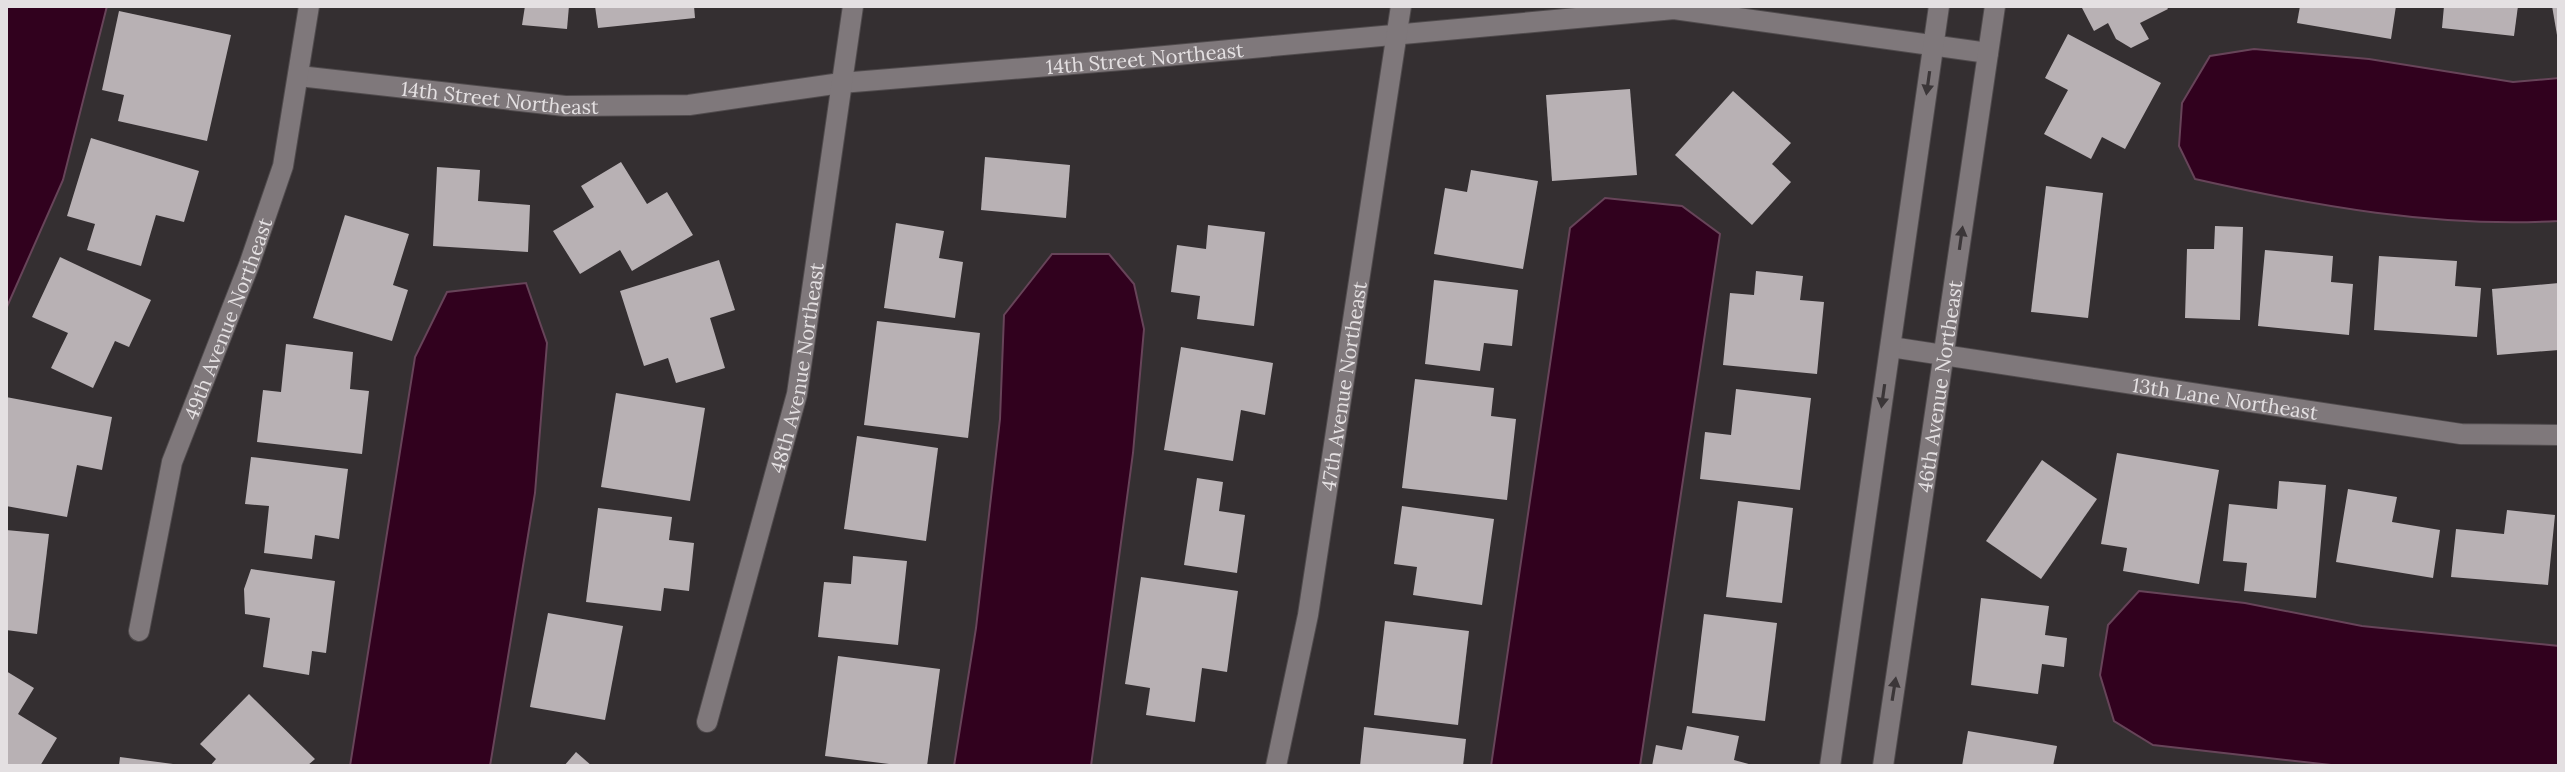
<svg xmlns="http://www.w3.org/2000/svg" width="2565" height="772" font-family="Lora,serif">
	<style>
		.water { fill: #31011e; stroke: #674459; stroke-width: 2 }
		.building { fill: #b8b1b4 }
		.lines { fill: none; stroke-linecap: round; stroke-linejoin: round }
		.minor-casing { stroke: #504b4d; stroke-width: 22 }
		.minor { stroke: #7f787b; stroke-width: 20 }
		.oneway { fill: #3b3638 }
		.labels { text-anchor: middle; dominant-baseline: central; stroke-width: 8; stroke-linejoin: round; paint-order: stroke }
		.street-label { font-size: 20px; fill: #e4e0e2; stroke: #2a2527 }
	</style>
	<rect width="100%" height="100%" fill="#342f31"/>
	<g class="water">
		<path d="M6,6H107L63,180L6,309Z"/>
		<path d="M2254,49L2369,59L2513,82L2559,78V221C2437,228 2314,206 2195,179L2179,146L2182,103L2210,56Z"/>
		<path d="M1605,198L1682,206L1720,234L1640,766H1491L1570,228Z"/>
		<path d="M1052,254H1109L1134,284L1144,329L1133,453L1091,766H954L976,628L1000,419L1004,315Z"/>
		<path d="M526,283L547,343L535,493L490,766H350L415,357L447,292Z"/>
		<path d="M2139,591L2245,603L2362,626L2559,646V766H2340L2153,745L2114,721L2100,675L2108,625Z"/>
	</g>
	<g class="building">
		<path d="M525,6H569L567,29L522,25Z"/>
		<path d="M595,6H694L695,18L598,28Z"/>
		<path d="M2081,6H2166L2168,9L2140,23L2149,39L2131,48L2116,39L2108,23L2094,31Z"/>
		<path d="M2300,6H2396L2391,39L2297,23Z"/>
		<path d="M2444,6H2518L2514,36L2442,28Z"/>
		<path d="M2552,6H2559V35H2557Z"/>
		<path d="M119,11L231,35L207,141L118,121L124,95L102,90Z"/>
		<path d="M2068,34L2161,83L2125,149L2102,137L2091,159L2044,134L2068,90L2045,78Z"/>
		<path d="M1630,89L1637,175L1552,181L1546,95Z"/>
		<path d="M1733,91L1791,143L1772,164L1791,182L1752,225L1675,155Z"/>
		<path d="M91,138L199,171L184,222L156,215L141,266L87,250L95,224L67,216Z"/>
		<path d="M985,157L1070,165L1066,218L981,210Z"/>
		<path d="M621,162L647,204L667,192L693,235L632,271L620,250L580,274L553,231L594,207L581,186Z"/>
		<path d="M437,167L480,170L478,201L530,205L528,252L433,246Z"/>
		<path d="M1471,170L1538,181L1523,269L1434,254L1445,188L1467,192Z"/>
		<path d="M2046,186L2103,193L2088,318L2031,312Z"/>
		<path d="M345,215L409,234L393,285L408,290L392,341L313,318Z"/>
		<path d="M896,223L944,231L939,258L963,262L955,318L884,308Z"/>
		<path d="M1208,225L1265,232L1254,326L1197,319L1200,296L1171,292L1177,245L1206,249Z"/>
		<path d="M2215,226L2243,227L2240,320L2185,318L2187,249H2214Z"/>
		<path d="M2265,250L2333,256L2331,282L2353,284L2349,335L2258,326Z"/>
		<path d="M2379,256L2457,261L2455,286L2481,288L2477,337L2374,330Z"/>
		<path d="M60,257L151,300L129,347L115,341L93,388L51,368L68,333L32,317Z"/>
		<path d="M719,260L735,310L710,318L725,368L676,383L668,358L644,366L620,291Z"/>
		<path d="M1756,271L1803,276L1800,300L1824,302L1817,374L1723,365L1730,293L1754,295Z"/>
		<path d="M1434,280L1518,290L1512,346L1484,343L1480,371L1425,364Z"/>
		<path d="M2559,283V350L2497,355L2492,289Z"/>
		<path d="M877,321L980,333L968,438L864,425Z"/>
		<path d="M286,344L353,352L350,389L369,391L362,454L257,442L263,390L281,392Z"/>
		<path d="M1181,347L1273,363L1265,415L1241,410L1233,461L1164,450Z"/>
		<path d="M1415,379L1494,388L1491,416L1516,419L1507,500L1402,488Z"/>
		<path d="M1736,389L1811,398L1800,490L1700,479L1705,432L1731,435Z"/>
		<path d="M616,393L705,408L690,501L601,487Z"/>
		<path d="M6,397L112,417L102,470L77,465L67,517L6,506Z"/>
		<path d="M857,436L938,448L926,541L844,529Z"/>
		<path d="M2117,453L2219,470L2199,584L2123,571L2127,548L2101,544Z"/>
		<path d="M251,457L348,469L339,539L315,535L312,559L264,553L269,506L245,504Z"/>
		<path d="M2042,460L2097,499L2041,579L1986,541Z"/>
		<path d="M1197,478L1223,482L1219,511L1245,515L1237,573L1184,565Z"/>
		<path d="M2279,481L2326,485L2316,598L2244,591L2247,563L2223,561L2229,504L2277,509Z"/>
		<path d="M2348,489L2397,497L2392,522L2440,530L2433,578L2336,562Z"/>
		<path d="M1738,501L1793,508L1782,603L1726,597Z"/>
		<path d="M1402,506L1494,519L1482,605L1413,595L1417,567L1394,564Z"/>
		<path d="M598,508L672,517L669,540L694,543L689,591L664,588L661,611L586,602Z"/>
		<path d="M2507,510L2555,515L2548,585L2451,577L2456,529L2504,534Z"/>
		<path d="M6,530L49,534L37,634L6,630Z"/>
		<path d="M853,556L907,561L898,645L818,637L824,582L851,584Z"/>
		<path d="M251,569L335,581L326,653L312,651L309,675L263,667L270,618L245,614L244,589Z"/>
		<path d="M1141,577L1238,591L1227,672L1202,668L1195,722L1146,715L1150,688L1125,684Z"/>
		<path d="M1981,598L2049,606L2045,635L2067,638L2064,667L2042,664L2038,694L1971,685Z"/>
		<path d="M548,613L623,626L605,720L530,707Z"/>
		<path d="M1704,614L1777,623L1765,721L1692,713Z"/>
		<path d="M1385,621L1469,631L1458,725L1374,715Z"/>
		<path d="M838,656L940,669L927,766H905L825,756Z"/>
		<path d="M6,671L34,688L18,714L57,738L40,766H6Z"/>
		<path d="M249,694L315,759L307,766H210L216,759L200,744Z"/>
		<path d="M1687,726L1739,736L1734,760L1756,766H1652L1656,745L1682,750Z"/>
		<path d="M1364,727L1466,739L1463,766H1360Z"/>
		<path d="M1968,731L2057,746L2053,766H1962Z"/>
		<path d="M576,752L592,766H564Z"/>
		<path d="M120,757L173,764V766H119Z"/>
	</g>
	<g class="lines">
		<defs>
			<g id="minor">
				<path id="s1" d="M299,76L565,106L689,105L841,83L1122,60L1674,9L1988,53"/>
				<path id="s2" d="M1891,347L2461,434L2559,435"/>
				<path id="s3" d="M139,631L172,462L249,265L283,166L309,6"/>
				<path id="s4" d="M707,722L797,394L853,6"/>
				<path id="s5" d="M1276,766L1308,615L1401,6"/>
				<path d="M1830,766L1939,6"/>
				<path id="s6" d="M1883,766L1995,6"/>
			</g>
		</defs>
		<use href="#minor" class="minor-casing"/>
		<use href="#minor" class="minor"/>
	</g>
	<defs><path id="oneway-solid" d="M-6-.8H1V-3.2L6.5 0L1 3.2V.8H-6Z" transform="scale(2)"/></defs>
	<g class="oneway">
		<use href="#oneway-solid" transform="translate(1928 83) rotate(98)"/>
		<use href="#oneway-solid" transform="translate(1961 238) rotate(-82)"/>
		<use href="#oneway-solid" transform="translate(1883 396) rotate(98)"/>
		<use href="#oneway-solid" transform="translate(1894 689) rotate(-81)"/>
	</g>
	<g class="labels">
		<g class="street-label">
			<text stroke="none"><textPath href="#s1" startOffset="850">14th Street Northeast</textPath></text>
			<text stroke="none"><textPath href="#s1" startOffset="202">14th Street Northeast</textPath></text>
			<text stroke="none"><textPath href="#s3" startOffset="326">49th Avenue Northeast</textPath></text>
			<text stroke="none"><textPath href="#s4" startOffset="366">48th Avenue Northeast</textPath></text>
			<text stroke="none"><textPath href="#s6" startOffset="384">46th Avenue Northeast</textPath></text>
			<text stroke="none"><textPath href="#s5" startOffset="386">47th Avenue Northeast</textPath></text>
			<text stroke="none"><textPath href="#s2" startOffset="338">13th Lane Northeast</textPath></text>
		</g>
	</g>
	<rect width="2565" height="772" fill="none" stroke="#e4e0e2" stroke-width="16"/>
</svg>
